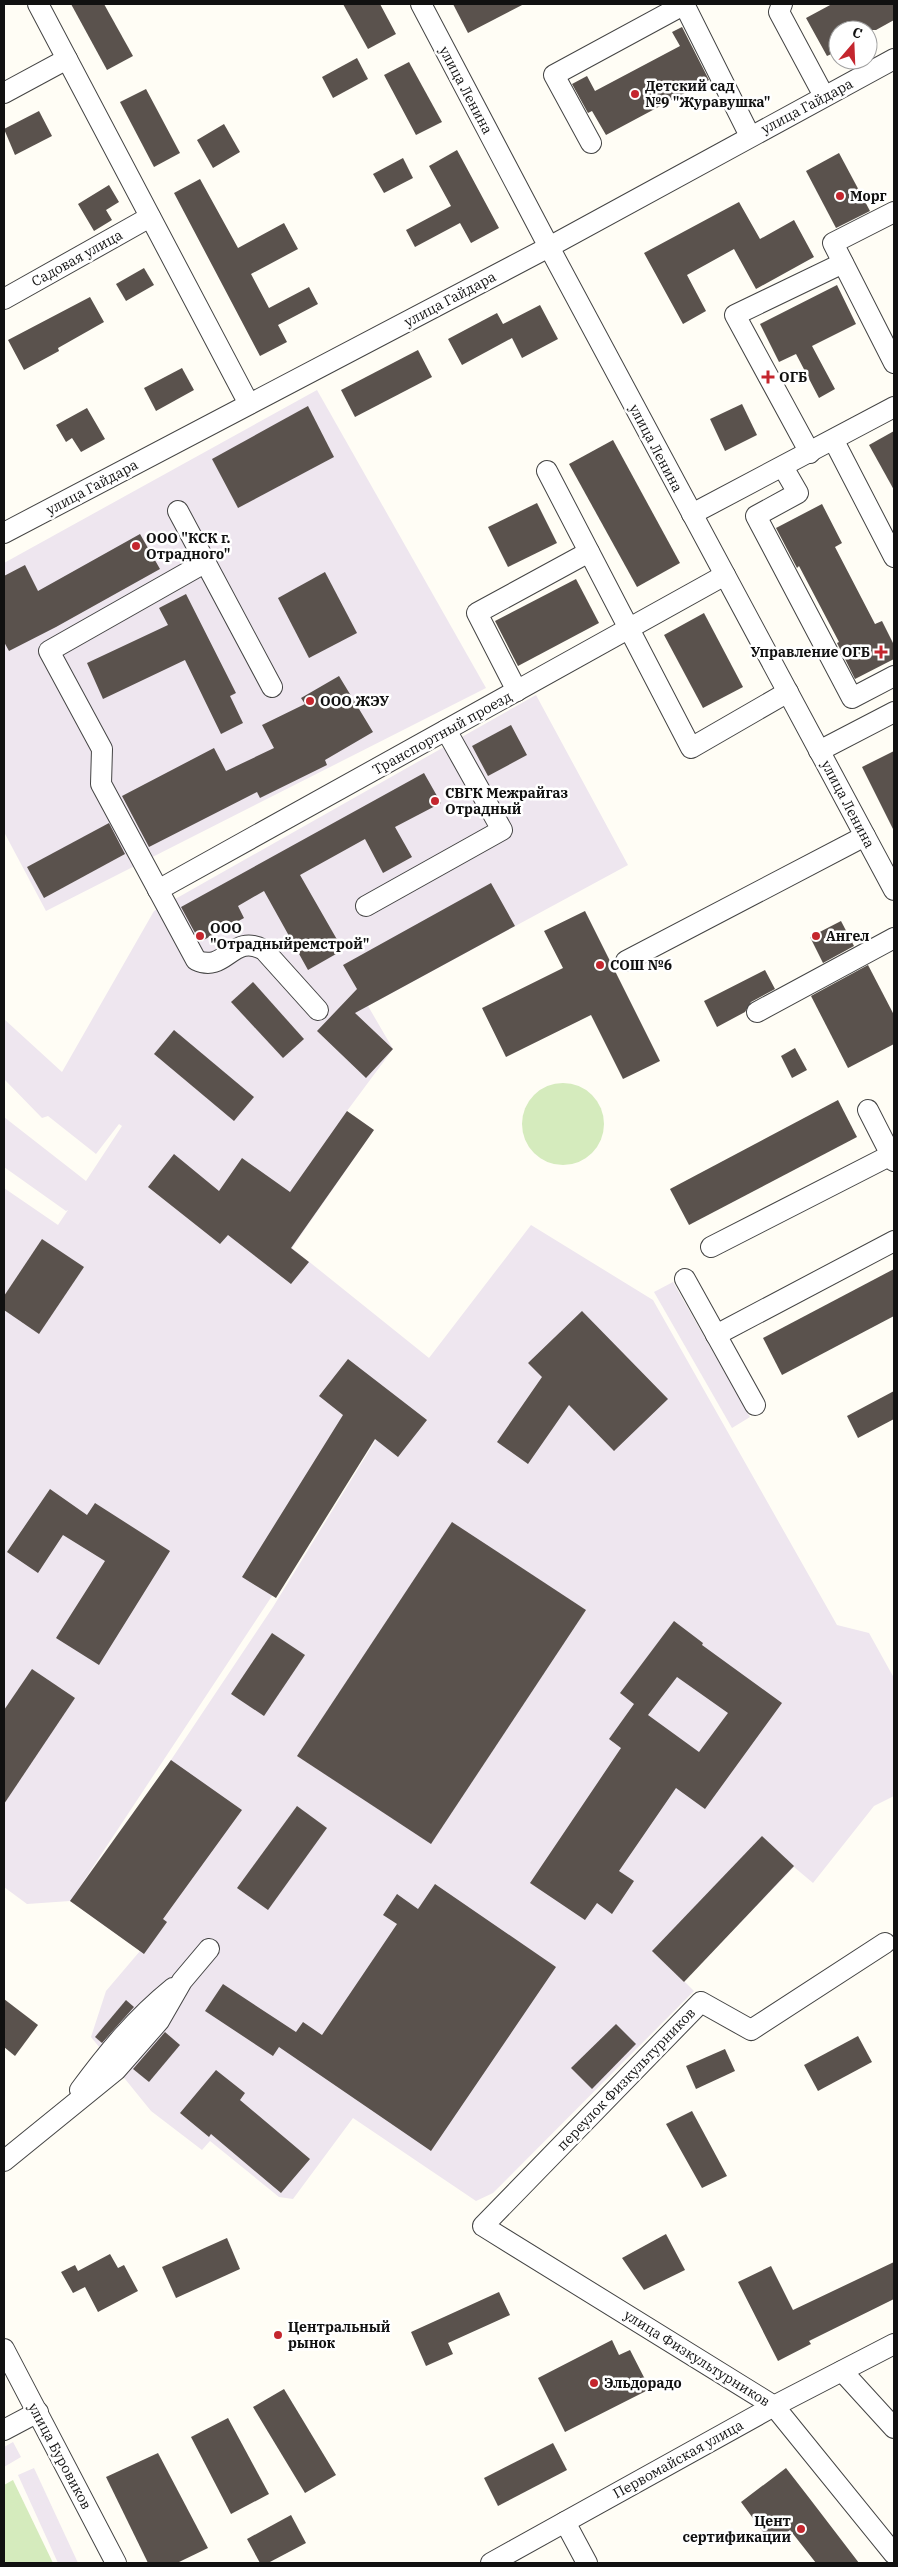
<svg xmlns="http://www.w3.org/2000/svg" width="898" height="2567" font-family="'IBM Plex Serif',serif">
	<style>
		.industrial { fill: #eee6ef; fill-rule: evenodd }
		.green { fill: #d5ebbd }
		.building { fill: #5a524d; fill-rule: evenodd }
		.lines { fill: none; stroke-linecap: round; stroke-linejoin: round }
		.minor-casing { stroke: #444; stroke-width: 22 }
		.minor { stroke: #fff; stroke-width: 20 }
		.poi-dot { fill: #c4262e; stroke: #fff; stroke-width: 2 }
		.labels { text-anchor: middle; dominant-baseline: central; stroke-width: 5; stroke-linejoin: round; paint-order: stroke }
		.poi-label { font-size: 14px; font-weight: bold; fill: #111; stroke: #fff; text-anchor: start }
		.street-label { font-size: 14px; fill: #111; stroke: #fff }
	</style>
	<rect width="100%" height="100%" fill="#fffdf5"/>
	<g class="industrial">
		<path d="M317,390L486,688L46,911L4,832V563Z"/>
		<path d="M536,695L628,865L368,1006L393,1049L347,1111L374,1130L292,1248L429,1358L531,1225L653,1300L837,1625L869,1633L894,1678V1796L874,1806L813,1883L794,1867L684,1981L694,1991L493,2193L476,2201L353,2118L293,2199L279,2197L210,2141L202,2150L151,2111L91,2037L106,1991L140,1951L70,1901L27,1904L4,1887V1188L58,1225L68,1210L66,1211L4,1167V1117L86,1181L122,1126L119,1124L96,1154L48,1116L42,1118L4,1079V1019L62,1072L154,911ZM385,1425L273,1607L171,1760L81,1885Z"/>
		<path d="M673,1282L750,1417L732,1428L654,1292Z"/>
		<path d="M13,2442L21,2457L4,2467V2447Z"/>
		<path d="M34,2468L78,2563H58L18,2475Z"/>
	</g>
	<g class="green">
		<circle cx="563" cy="1124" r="41"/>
		<path d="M13,2480L53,2563H4V2485Z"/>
	</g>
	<g class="building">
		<path d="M71,4H104L133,56L107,70Z"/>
		<path d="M343,4H380L396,34L368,49Z"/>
		<path d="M453,4H524L468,33Z"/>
		<path d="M832,4H894V20L876,30H838V51L827,56L806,18Z"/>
		<path d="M682,27L709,80L606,135L592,111L588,113L572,84L587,76L595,91L680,46L672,32Z"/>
		<path d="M357,58L368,79L333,98L322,77Z"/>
		<path d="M409,62L442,122L416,135L384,75Z"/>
		<path d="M146,89L180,153L154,167L120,102Z"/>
		<path d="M39,111L52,136L15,155L4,129Z"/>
		<path d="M224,124L240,152L213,168L197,140Z"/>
		<path d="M457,150L499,228L471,243L460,223L415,247L406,230L451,206L429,166Z"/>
		<path d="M839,153L870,211L836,228L806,171Z"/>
		<path d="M403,158L413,178L384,193L373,174Z"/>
		<path d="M200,179L238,248L284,223L298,249L251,274L269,308L309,287L318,304L278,325L287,342L260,356L174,193Z"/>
		<path d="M109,185L119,202L106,210L112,220L94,231L78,204Z"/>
		<path d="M739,202L760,239L794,220L814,257L756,289L734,249L687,275L706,311L683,324L644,253Z"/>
		<path d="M144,268L154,285L126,301L116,284Z"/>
		<path d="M837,285L856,324L812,346L835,389L819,398L796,354L779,362L760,324Z"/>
		<path d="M90,297L104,322L58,348L59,351L24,370L8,340Z"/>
		<path d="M540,305L558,339L522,358L512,338L462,365L448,339L497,313L503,324Z"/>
		<path d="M418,350L432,377L355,417L341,390Z"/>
		<path d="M182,368L194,390L156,411L144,388Z"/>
		<path d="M742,404L757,435L725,451L710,419Z"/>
		<path d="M308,406L334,457L238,508L212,459Z"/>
		<path d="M87,408L105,439L81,452L72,438L66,442L56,425Z"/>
		<path d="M894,431V490L869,445Z"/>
		<path d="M613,440L680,563L637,587L569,464Z"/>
		<path d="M537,503L557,543L508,567L488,527Z"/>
		<path d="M822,504L842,543L835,547L875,624L882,621L894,645V659L855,679L837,643L839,642L799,566L797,568L776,528Z"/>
		<path d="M140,534L160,569L56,627L9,651L4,642V576L25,565L38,591Z"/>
		<path d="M325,572L357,633L309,658L278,598Z"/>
		<path d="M576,579L599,623L518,666L495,621Z"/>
		<path d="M186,594L236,693L230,696L243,723L221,734L185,660L103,699L87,663L168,625L159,608Z"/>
		<path d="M704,613L743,687L703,708L664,635Z"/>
		<path d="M339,676L373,732L325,760L327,765L260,798L257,792L149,847L122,796L214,748L226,771L274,748L262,725L305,704L301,698Z"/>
		<path d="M511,725L527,755L488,776L472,746Z"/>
		<path d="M894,751V831L862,767Z"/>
		<path d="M424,773L441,803L395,827L412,857L383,873L365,839L300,875L343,950L308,970L264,891L238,906L244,918L200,942L181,907Z"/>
		<path d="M109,823L125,854L44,898L27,867Z"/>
		<path d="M491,883L515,926L355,1013L393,1049L366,1078L317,1031L357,989L343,965Z"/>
		<path d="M585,911L660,1061L623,1079L591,1015L506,1057L482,1008L563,968L544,931Z"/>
		<path d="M841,921L854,946L823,963L810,937Z"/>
		<path d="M868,965L894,1015V1044L848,1068L811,996Z"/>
		<path d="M765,970L775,989L751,1002L745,1012L717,1027L704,1001Z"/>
		<path d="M253,982L304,1039L283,1058L231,1002Z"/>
		<path d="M174,1030L254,1097L234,1121L154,1054Z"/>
		<path d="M795,1048L807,1070L792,1078L781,1056Z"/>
		<path d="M838,1100L857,1137L689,1225L670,1189Z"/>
		<path d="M347,1111L374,1130L291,1248L309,1262L291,1284L228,1235L220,1244L148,1187L174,1154L219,1191L242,1158L290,1192Z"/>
		<path d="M42,1239L84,1267L39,1334L4,1310V1296Z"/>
		<path d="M894,1269V1316L782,1375L763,1338Z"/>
		<path d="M582,1311L668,1399L614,1451L569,1405L528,1464L497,1442L542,1377L528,1363Z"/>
		<path d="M348,1359L427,1420L398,1457L375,1439L276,1598L242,1577L343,1415L319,1396Z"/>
		<path d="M894,1391V1419L858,1438L847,1416Z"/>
		<path d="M50,1489L87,1515L95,1503L170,1551L99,1665L56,1638L105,1561L63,1535L38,1573L7,1552Z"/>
		<path d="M452,1522L586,1610L431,1844L297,1756Z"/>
		<path d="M674,1621L703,1643L702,1645L782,1703L705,1809L676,1788L619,1871L634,1881L612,1914L597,1903L585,1920L530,1883L621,1748L609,1739L634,1704L620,1693ZM677,1677L728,1713L699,1752L648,1715Z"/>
		<path d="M272,1633L305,1655L264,1716L231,1694Z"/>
		<path d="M32,1669L75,1698L4,1804V1710Z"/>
		<path d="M171,1760L242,1810L163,1919L167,1922L144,1954L70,1901Z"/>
		<path d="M297,1806L327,1828L268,1910L237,1888Z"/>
		<path d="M762,1836L794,1866L684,1982L652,1951Z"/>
		<path d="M435,1884L556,1967L431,2151L279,2047L273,2056L205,2011L223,1984L296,2032L303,2022L322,2035L397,1924L383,1915L397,1894L418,1909Z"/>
		<path d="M4,1999L38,2025L15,2056L4,2047Z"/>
		<path d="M126,2000L134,2007L102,2043L95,2037Z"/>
		<path d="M616,2024L636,2044L592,2089L571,2068Z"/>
		<path d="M165,2032L180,2045L149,2082L133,2069Z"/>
		<path d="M858,2036L872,2062L818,2091L804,2065Z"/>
		<path d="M725,2049L735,2071L696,2089L686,2066Z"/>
		<path d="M216,2070L245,2093L240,2100L310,2159L281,2193L211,2134L209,2137L180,2113Z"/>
		<path d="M692,2111L727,2176L702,2188L666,2124Z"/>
		<path d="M666,2234L685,2270L644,2290L622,2258Z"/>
		<path d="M227,2238L240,2269L176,2298L162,2267Z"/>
		<path d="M110,2254L118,2268L124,2265L138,2291L98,2312L85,2287L73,2293L61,2272L75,2265L78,2271Z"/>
		<path d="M894,2262V2299L809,2341L811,2344L778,2361L738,2282L771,2266L793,2310Z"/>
		<path d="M499,2292L510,2315L448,2343L453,2354L426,2366L411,2332Z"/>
		<path d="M612,2340L619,2355L630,2350L650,2389L565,2432L538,2378Z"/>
		<path d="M284,2389L336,2475L305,2493L253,2407Z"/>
		<path d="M228,2418L269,2494L231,2514L191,2437Z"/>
		<path d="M553,2443L567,2470L498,2506L484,2478Z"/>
		<path d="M158,2453L208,2548L177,2563H148L106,2477Z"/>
		<path d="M786,2468L810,2499L859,2563H816L790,2530L772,2544L741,2502Z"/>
		<path d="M291,2515L306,2543L268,2563H260L247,2539Z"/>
	</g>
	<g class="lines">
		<defs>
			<g id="minor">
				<path d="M38,4L249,404"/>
				<path d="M421,4L549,247L894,890"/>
				<path d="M684,4L750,136"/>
				<path d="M782,4L779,12L824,96"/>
				<path d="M4,93L67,59"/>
				<path d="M591,143L554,75L685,4"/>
				<path d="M894,212L833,243L894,363"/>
				<path d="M4,299L150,217"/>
				<path d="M834,441L894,557"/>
				<path d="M810,453L735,315L843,263"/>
				<path d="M783,467L798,493L756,516L852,698L894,676"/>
				<path d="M547,471L691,748L788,692"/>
				<path d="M178,511L272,687"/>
				<path d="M692,514L894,407"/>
				<path d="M4,533L549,247L894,59"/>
				<path d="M206,562L49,651L102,749L101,784L196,960C226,974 232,932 264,950L318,1010"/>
				<path d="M517,691L477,613L589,552"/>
				<path d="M819,751L894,712"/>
				<path d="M158,890L725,575"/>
				<path d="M366,906L502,830L446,730"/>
				<path d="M626,961L865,836"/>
				<path d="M757,1012L894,938"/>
				<path d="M868,1110L894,1161"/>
				<path d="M711,1247L891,1155"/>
				<path d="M685,1279L755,1405"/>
				<path d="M716,1335L894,1241"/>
				<path d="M885,1943L751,2030L701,2002L483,2226L774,2406L894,2554"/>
				<path d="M80,2090C108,2052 136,2018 173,1988"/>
				<path d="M4,2161L116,2070L159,2021L182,1981L209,1949"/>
				<path d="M4,2349L116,2563"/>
				<path d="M842,2371L894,2428"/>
				<path d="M4,2430L38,2412"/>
				<path d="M565,2522L587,2563"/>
				<path d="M491,2563L774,2406L894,2344"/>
			</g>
		</defs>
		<use href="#minor" class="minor-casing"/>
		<use href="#minor" class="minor"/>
	</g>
	<g class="poi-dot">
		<circle cx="635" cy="94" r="5"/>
		<circle cx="840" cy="196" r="5"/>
		<path d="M765.5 369.5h5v5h5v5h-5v5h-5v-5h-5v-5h5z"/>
		<circle cx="136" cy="546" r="5"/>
		<path d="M878.5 644.5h5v5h5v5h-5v5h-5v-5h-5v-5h5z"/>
		<circle cx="310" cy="701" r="5"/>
		<circle cx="435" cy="801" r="5"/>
		<circle cx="200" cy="936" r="5"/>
		<circle cx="816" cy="936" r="5"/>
		<circle cx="600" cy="965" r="5"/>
		<circle cx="278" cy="2335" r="5"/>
		<circle cx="594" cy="2383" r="5"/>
		<circle cx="801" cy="2529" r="5"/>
	</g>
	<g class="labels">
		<g class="poi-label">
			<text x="645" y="86">Детский сад<tspan x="645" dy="16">№9 "Журавушка"</tspan></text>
			<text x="850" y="196">Морг</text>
			<text x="779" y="377">ОГБ</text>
			<text x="146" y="538">ООО "КСК г.<tspan x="146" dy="16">Отрадного"</tspan></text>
			<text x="870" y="652" text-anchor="end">Управление ОГБ</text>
			<text x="320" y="701">ООО ЖЭУ</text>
			<text x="445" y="793">СВГК Межрайгаз<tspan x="445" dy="16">Отрадный</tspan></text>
			<text x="210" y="928">ООО<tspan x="210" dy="16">"Отрадныйремстрой"</tspan></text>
			<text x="826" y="936">Ангел</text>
			<text x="610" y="965">СОШ №6</text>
			<text x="288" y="2327">Центральный<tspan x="288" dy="16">рынок</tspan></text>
			<text x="604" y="2383">Эльдорадо</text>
			<text x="791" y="2521" text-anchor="end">Цент<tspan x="791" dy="16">сертификации</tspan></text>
		</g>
		<g class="street-label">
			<text transform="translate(466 90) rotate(62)">улица Ленина</text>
			<text transform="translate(807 106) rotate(-28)">улица Гайдара</text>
			<text transform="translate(77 258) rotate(-29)">Садовая улица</text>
			<text transform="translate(450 299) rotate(-28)">улица Гайдара</text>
			<text transform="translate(656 448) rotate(62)">улица Ленина</text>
			<text transform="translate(92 487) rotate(-28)">улица Гайдара</text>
			<text transform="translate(442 733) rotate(-29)">Транспортный проезд</text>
			<text transform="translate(848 804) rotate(62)">улица Ленина</text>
			<text transform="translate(626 2079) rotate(-46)">переулок Физкультурников</text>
			<text transform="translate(697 2358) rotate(32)">улица Физкультурников</text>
			<text transform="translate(60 2456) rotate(62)">улица Буровиков</text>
			<text transform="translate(678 2459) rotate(-29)">Первомайская улица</text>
		</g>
	</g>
	<rect width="898" height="2567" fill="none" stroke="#111111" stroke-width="10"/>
	<g transform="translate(853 45) rotate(19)"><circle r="24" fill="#ffffff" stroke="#a0a0a0"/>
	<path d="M0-4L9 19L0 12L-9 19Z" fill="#c4262e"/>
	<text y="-8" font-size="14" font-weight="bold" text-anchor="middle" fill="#111111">С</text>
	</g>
</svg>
